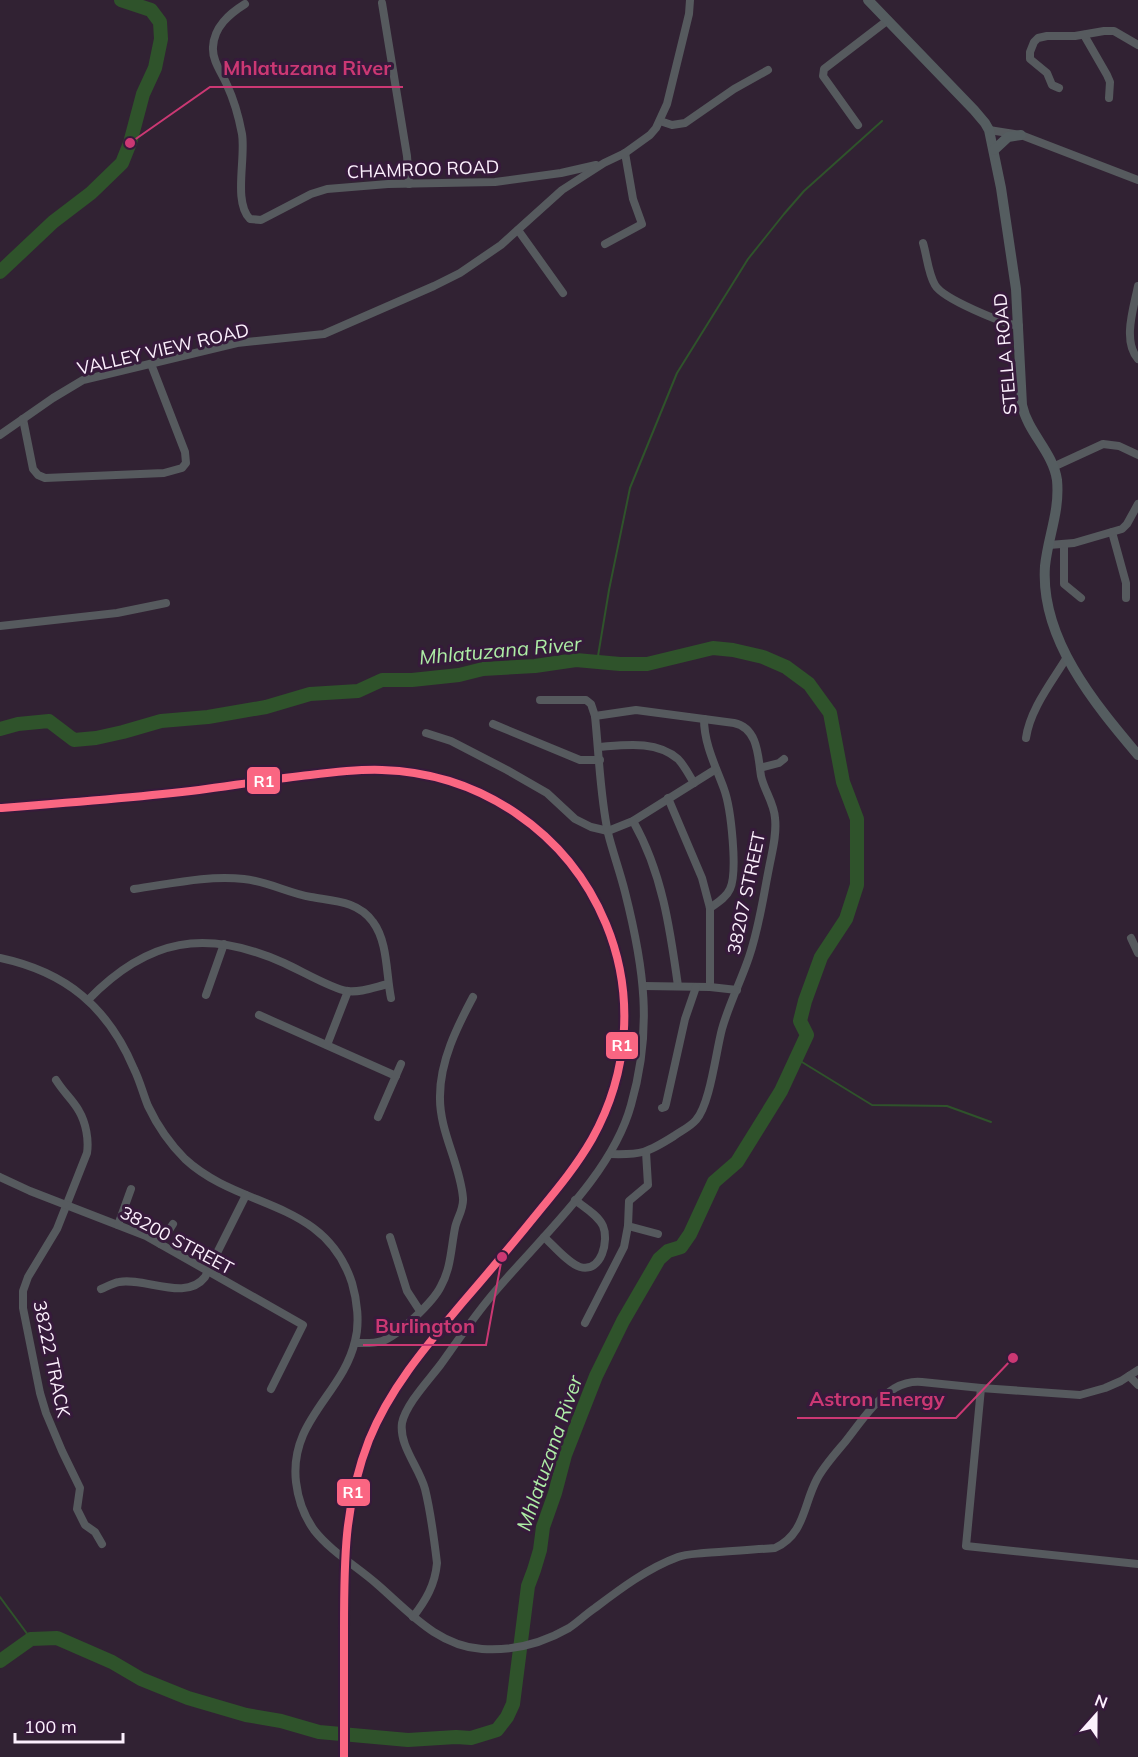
<svg xmlns="http://www.w3.org/2000/svg" width="1138" height="1757" font-family="Mulish,sans-serif">
	<style>
		.lines { fill: none; stroke-linecap: round; stroke-linejoin: round }
		.stream { stroke: #2f532b; stroke-width: 2 }
		.river { stroke: #2f532b; stroke-width: 14 }
		.minor { stroke: #565a5e; stroke-width: 8 }
		.secondary { stroke: #555d60; stroke-width: 10 }
		.rail-1-casing { stroke: #361a3b; stroke-width: 12 }
		.rail-1 { stroke: #fa6682; stroke-width: 8 }
		.labels { text-anchor: middle; dominant-baseline: central; stroke-width: 6; stroke-linejoin: round; paint-order: stroke }
		.street-label { font-size: 18px; fill: #fcf0fd; stroke: #361a3b }
		.water-label { font-size: 20px; font-style: italic; fill: #aeeea6; stroke: #361a3b }
		.leader { fill: none; stroke: #cb3873; stroke-width: 2 }
		.callout-dot { fill: #cb3873; stroke: #361a3b; stroke-width: 2 }
		.callout-label { font-size: 20px; text-anchor: middle; font-weight: bold; fill: #cb3873; stroke: #361a3b; stroke-width: 6; stroke-linejoin: round; paint-order: stroke }
		.line-badge { stroke: #361a3b; stroke-width: 2 }
		.badge-label { font-size: 16px; text-anchor: middle; font-weight: bold; fill: #fff }
	</style>
	<rect width="100%" height="100%" fill="#312233"/>
	<g class="lines">
		<g class="stream">
			<path d="M133,4L138,0"/>
			<path d="M597,662L609,590L630,488L677,373L748,259L784,214L804,191L882,121"/>
			<path d="M797,1059L872,1105L947,1106L991,1122"/>
			<path d="M0,1597L31,1639"/>
		</g>
		<g class="river">
			<path d="M0,272L53,222L91,193L122,163L130,143L143,94L155,68L161,39L160,22L151,10L121,0"/>
			<path d="M0,729L18,724L49,721L74,740L96,738L123,732L161,721L208,717L266,707L310,694L358,691L382,680H412L459,675L483,669L535,666L576,660L620,664H647L713,648L733,650L763,657L786,667L809,684L830,713L843,782L857,819V885L846,919L821,957L805,1001L800,1021L807,1035L781,1091L737,1162L714,1182L690,1234L681,1247L668,1251L659,1259L623,1321L596,1376L565,1455L555,1493L543,1527L540,1550L534,1570L528,1586L513,1704L507,1717L497,1730L471,1738L456,1737L408,1740L319,1732L281,1721L246,1715L188,1698L141,1679L112,1662L57,1638L31,1639L0,1661"/>
		</g>
		<g class="minor">
			<path d="M382,3L407,156L409,184"/>
			<path d="M245,4C229,14 214,27 213,47C212,61 222,73 227,85C234,100 239,118 242,134C246,158 233,202 250,219L261,220L311,194L327,189L388,184L495,182L561,173L596,165"/>
			<path d="M1084,35L1107,75L1110,82L1109,98"/>
			<path d="M1059,88L1052,85L1047,73L1030,59V52L1034,42L1038,38L1047,36H1075L1104,31H1114L1138,45"/>
			<path d="M660,121L672,125L685,123L734,89L768,70"/>
			<path d="M858,125L823,76L824,69L888,20"/>
			<path d="M989,130L1021,135L1138,180"/>
			<path d="M518,230L563,293"/>
			<path d="M923,243C927,256 928,273 935,285C943,299 1002,323 1019,326"/>
			<path d="M605,244L642,224L633,199L625,153"/>
			<path d="M1138,286C1134,307 1122,341 1138,359"/>
			<path d="M23,419L33,469L38,475L45,478L164,473L182,468L186,463L185,452L151,364"/>
			<path d="M0,435L53,398L83,380L237,343L324,334L434,286L460,273L501,245L562,190L604,163L625,153L650,135L656,128L667,104L689,14L690,0"/>
			<path d="M1053,467L1103,444L1119,446L1138,455"/>
			<path d="M1112,532L1126,583V598"/>
			<path d="M1064,544V584L1081,598"/>
			<path d="M1049,545L1074,543L1122,529L1127,524L1138,504"/>
			<path d="M0,626L117,613L166,603"/>
			<path d="M595,716L636,710L734,723C758,728 758,756 761,776C764,790 774,803 775,818C777,835 772,852 769,868C763,898 759,928 749,957C741,981 729,1004 722,1029C716,1051 710,1105 696,1120C690,1127 681,1131 674,1136C647,1153 642,1155 610,1154"/>
			<path d="M704,719C704,744 716,767 724,789C731,808 738,872 730,889C726,898 717,903 710,908"/>
			<path d="M493,724L580,760H600"/>
			<path d="M426,733L451,741L507,770L547,793L575,819L591,827L608,831L633,821L716,769"/>
			<path d="M1026,738C1030,709 1052,682 1067,657"/>
			<path d="M599,747C625,745 656,740 678,759C684,765 689,775 694,783"/>
			<path d="M760,768L779,763L784,759"/>
			<path d="M668,798L702,878L710,908V987"/>
			<path d="M633,821C662,872 670,928 678,986"/>
			<path d="M134,889C170,884 207,875 244,879C267,881 288,893 311,897C334,901 358,901 373,922C388,942 386,974 391,998"/>
			<path d="M1131,938L1138,953"/>
			<path d="M0,958C66,972 108,1007 134,1069C140,1081 143,1094 148,1106C157,1125 170,1144 185,1159C240,1210 325,1199 352,1283C357,1300 360,1323 355,1341C343,1394 289,1420 296,1482C298,1499 304,1516 314,1530C331,1552 358,1567 378,1585C409,1612 438,1646 482,1649C512,1651 543,1643 569,1628C578,1622 586,1614 595,1608C620,1589 648,1568 678,1557C686,1554 695,1554 704,1553C727,1551 751,1550 775,1548C805,1534 803,1505 817,1479C824,1466 835,1454 845,1442C860,1423 874,1401 895,1388C904,1383 912,1381 922,1382L981,1388L1080,1395L1105,1388L1121,1381L1138,1370"/>
			<path d="M644,986L710,987L737,990"/>
			<path d="M206,995L224,944"/>
			<path d="M88,1000C148,938 206,928 284,963C300,970 332,989 347,991C360,993 375,987 388,984"/>
			<path d="M259,1015L396,1076"/>
			<path d="M327,1045L348,991"/>
			<path d="M56,1080C64,1093 73,1100 79,1111C86,1123 89,1140 87,1153L57,1229L28,1277L23,1291V1308L40,1393L46,1413L62,1451L80,1488L77,1509L85,1525L95,1532L102,1544"/>
			<path d="M662,1108L665,1107L666,1104L685,1019L696,987"/>
			<path d="M378,1117L401,1064"/>
			<path d="M0,1177L30,1191L146,1236L303,1325L271,1389"/>
			<path d="M118,1225L131,1189"/>
			<path d="M628,1226L658,1234"/>
			<path d="M390,1237L407,1291L420,1311"/>
			<path d="M544,1237C553,1245 569,1264 580,1267C602,1273 609,1240 603,1226C598,1215 584,1207 575,1200"/>
			<path d="M160,1244L173,1224"/>
			<path d="M101,1289C106,1287 113,1283 119,1282C145,1277 186,1302 205,1277L246,1195"/>
			<path d="M585,1323L624,1247L628,1226L629,1201L648,1185L646,1152"/>
			<path d="M355,1343C364,1343 373,1344 382,1341C398,1336 434,1301 441,1286C451,1268 451,1248 455,1228C457,1218 464,1209 463,1198C460,1163 439,1131 440,1096C440,1061 457,1027 473,997"/>
			<path d="M1129,1376L1138,1385"/>
			<path d="M981,1388L966,1546L1138,1564"/>
			<path d="M413,1617C426,1600 435,1585 437,1563C434,1538 431,1513 425,1489C419,1467 399,1446 402,1423C406,1404 429,1380 441,1364C456,1343 471,1321 488,1300C535,1242 611,1178 631,1105C653,1029 644,967 625,892C620,872 613,853 608,833C600,795 599,755 595,716L591,704L586,700H540"/>
		</g>
		<g class="secondary">
			<path d="M868,0L974,110L985,123L989,130L1001,188L1016,289L1022,405C1028,433 1053,452 1057,480C1060,512 1048,536 1045,566C1040,638 1094,703 1138,755"/>
			<path d="M994,150L1008,137L1021,135"/>
		</g>
		<defs>
			<path id="rail-1" d="M0,808C66,803 133,798 199,790C236,785 273,779 310,775C334,772 358,769 382,770C480,773 568,832 606,924C635,994 629,1073 592,1139C577,1165 559,1187 540,1210C515,1241 489,1272 463,1302C427,1345 390,1388 369,1440C344,1504 344,1562 344,1629C344,1672 344,1714 344,1757"/>
		</defs>
		<use href="#rail-1" class="rail-1-casing"/>
		<use href="#rail-1" class="rail-1"/>
	</g>
	<g class="labels">
		<g class="street-label">
			<text transform="translate(423 169) rotate(-2)">CHAMROO ROAD</text>
			<text transform="translate(163 349) rotate(-13)">VALLEY VIEW ROAD</text>
			<text transform="translate(1005 354) rotate(-95)">STELLA ROAD</text>
			<text transform="translate(746 893) rotate(-78)">38207 STREET</text>
			<text transform="translate(177 1240) rotate(28)">38200 STREET</text>
			<text transform="translate(52 1359) rotate(78)">38222 TRACK</text>
		</g>
		<g class="water-label">
			<text transform="translate(500 650) rotate(-5)">Mhlatuzana River</text>
			<text transform="translate(549 1453) rotate(-71)">Mhlatuzana River</text>
		</g>
	</g>
	<path class="leader" d="M130 143L210 87H403M502 1257L486 1345H363M1013 1358L956 1418H797"/>
	<g class="callout-dot">
		<circle cx="130" cy="143" r="6"/>
		<circle cx="502" cy="1257" r="6"/>
		<circle cx="1013" cy="1358" r="6"/>
	</g>
	<g class="callout-label">
		<text x="307" y="75">Mhlatuzana River</text>
		<text x="425" y="1333">Burlington</text>
		<text x="877" y="1406">Astron Energy</text>
	</g>
	<g class="line-badge">
		<rect x="246" y="766" width="35" height="29" rx="6" fill="#fa6682"/>
		<rect x="605" y="1031" width="34" height="29" rx="6" fill="#fa6682"/>
		<rect x="336" y="1478" width="35" height="29" rx="6" fill="#fa6682"/>
	</g>
	<g class="badge-label">
		<text x="264" y="787">R1</text>
		<text x="622" y="1051">R1</text>
		<text x="353" y="1498">R1</text>
	</g>
	<g transform="translate(1096 1715) rotate(21)" stroke="#361a3b" stroke-width="4.5" paint-order="stroke">
	<path d="M0-4.5L10 22L0 15L-10 22Z" fill="#fcf0fd"/>
	<text y="-9" font-size="16" font-weight="bold" text-anchor="middle" fill="#fcf0fd">N</text>
	</g>
	<path d="M15 1733v9h108v-9" fill="none" stroke="#fcf0fd" stroke-width="3"/>
	<text x="24" y="1733" font-size="18" fill="#fcf0fd" stroke="#361a3b" stroke-width="4.5" paint-order="stroke">100 m</text>
</svg>
